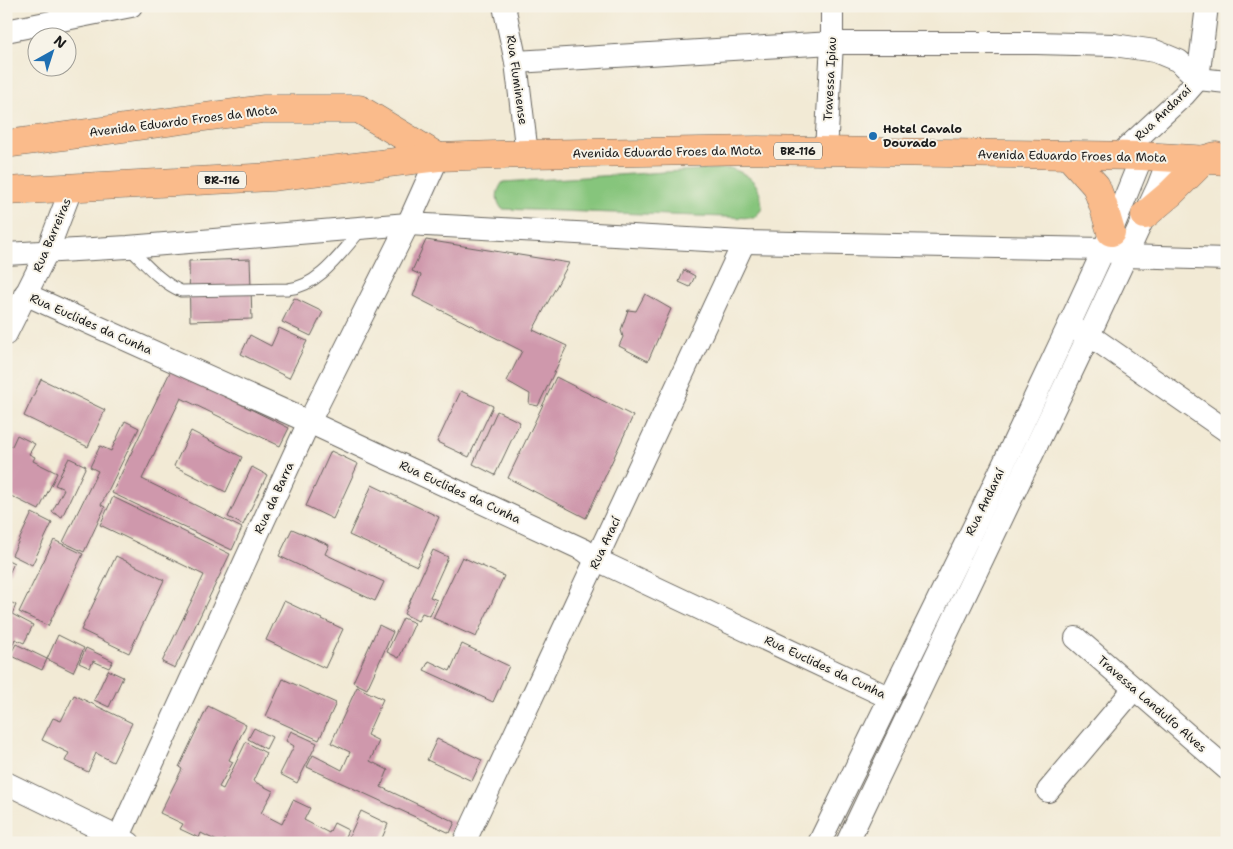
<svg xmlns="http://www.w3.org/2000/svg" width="1233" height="849" font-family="'Shantell Sans',sans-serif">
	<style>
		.green { fill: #86c57c; stroke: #51704c }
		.building { fill: #cf98ac }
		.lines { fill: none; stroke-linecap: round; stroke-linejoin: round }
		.service-casing { stroke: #67645d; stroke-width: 13 }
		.minor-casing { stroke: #67645d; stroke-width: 24 }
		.trunk-casing { stroke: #67645d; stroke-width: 29 }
		.service { stroke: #fff; stroke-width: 11 }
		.minor { stroke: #fff; stroke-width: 22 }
		.trunk { stroke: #fabb8b; stroke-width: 28 }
		.poi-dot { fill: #1f6fb2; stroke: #f7f3e8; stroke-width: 2 }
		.labels { text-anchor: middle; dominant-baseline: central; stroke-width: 4; stroke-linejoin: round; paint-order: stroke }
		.shield { fill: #f7f3e8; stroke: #5e5c59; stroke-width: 1 }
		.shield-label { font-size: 11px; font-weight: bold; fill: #1c1c1c }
		.street-label { font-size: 12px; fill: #1c1c1c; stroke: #f7f3e8 }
		.poi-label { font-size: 12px; font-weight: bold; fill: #1c1c1c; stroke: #f7f3e8; text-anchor: start }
	</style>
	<rect width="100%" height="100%" fill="#f7f3e8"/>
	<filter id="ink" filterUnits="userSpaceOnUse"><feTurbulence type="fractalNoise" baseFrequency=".02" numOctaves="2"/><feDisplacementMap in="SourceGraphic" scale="10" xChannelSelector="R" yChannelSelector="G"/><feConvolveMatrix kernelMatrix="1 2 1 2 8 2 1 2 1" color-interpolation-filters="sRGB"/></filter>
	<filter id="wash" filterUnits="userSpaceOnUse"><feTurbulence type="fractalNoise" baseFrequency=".0096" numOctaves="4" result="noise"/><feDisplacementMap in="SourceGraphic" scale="20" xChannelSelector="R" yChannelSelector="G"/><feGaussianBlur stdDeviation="1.12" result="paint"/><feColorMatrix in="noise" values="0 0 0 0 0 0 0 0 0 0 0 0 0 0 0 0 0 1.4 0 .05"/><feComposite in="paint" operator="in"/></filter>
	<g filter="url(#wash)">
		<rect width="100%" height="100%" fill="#f2ead5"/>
		<path class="green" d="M730,168C753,176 761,185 762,209L754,218L502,209C495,200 496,191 503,182Z"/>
		<g id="blocks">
			<g class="building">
				<path d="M426,240L569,263L533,330L567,346L538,406L529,404L530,394L507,381L522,351L413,296L421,275L412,271Z"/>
				<path d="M250,259L252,319L190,321L189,261Z"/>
				<path d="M684,270L695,276L690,287L679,282Z"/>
				<path d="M645,294L671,309L648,361L619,346L623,337L621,330L628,310L636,311Z"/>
				<path d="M294,298L323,312L311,336L282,322Z"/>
				<path d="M279,328L307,341L289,378L241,354L250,335L271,346Z"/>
				<path d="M171,370L289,428L280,446L181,398L142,479L242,528L232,550L112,493Z"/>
				<path d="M556,377L633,416L586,518L508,478Z"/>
				<path d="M41,379L105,410L88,447L24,416Z"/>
				<path d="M461,391L493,406L469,457L437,442Z"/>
				<path d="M497,411L520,422L495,475L473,464Z"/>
				<path d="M125,421L139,428L101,505L105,507L84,552L63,542L98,471L90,467L100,446L111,451Z"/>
				<path d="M191,431L242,457L226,492L174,466Z"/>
				<path d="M17,435L35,444L29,454L35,457L33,461L57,473L39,510L9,495L6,501V443L12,446Z"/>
				<path d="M331,451L358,464L333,519L306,506Z"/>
				<path d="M69,458L86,466L62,517L52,512L64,489L55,485Z"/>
				<path d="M252,467L267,475L243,525L228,517Z"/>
				<path d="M372,485L439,517L417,566L349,535Z"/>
				<path d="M113,497L230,554L175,668L162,662L204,575L100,525Z"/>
				<path d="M32,513L52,523L32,565L12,555Z"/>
				<path d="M292,529L329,545L325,554L384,582L375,601L279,556Z"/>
				<path d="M54,540L83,554L48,626L19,612Z"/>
				<path d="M433,550L448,557L430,597L437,600L430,616L422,613L418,621L404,614Z"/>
				<path d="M116,556L164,580L129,653L81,630Z"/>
				<path d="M462,557L504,576L476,637L433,618Z"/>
				<path d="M6,559L14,563L6,580Z"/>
				<path d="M6,600L16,605L12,614L33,625L24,643L15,639L11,649L6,646Z"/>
				<path d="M284,601L343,629L325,668L266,640Z"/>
				<path d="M403,618L415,623L399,658L387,652Z"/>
				<path d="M379,625L393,632L367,689L353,682Z"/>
				<path d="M58,635L84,648L73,672L47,659Z"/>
				<path d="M16,644L47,659L42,670L10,655Z"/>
				<path d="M462,644L509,666L493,702L424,670L429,661L450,671Z"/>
				<path d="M86,648L113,661L109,668L93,661L90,668L79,663Z"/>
				<path d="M108,670L123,677L109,707L94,700Z"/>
				<path d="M283,679L336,703L319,740L266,716Z"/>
				<path d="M357,687L383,699L367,735L379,741L370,761L388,770L381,787L455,822L450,833L307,767L313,755L342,770L350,752L331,743Z"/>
				<path d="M74,695L132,723L113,762L96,753L88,772L65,761L69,753L42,740L53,718L61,721Z"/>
				<path d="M208,706L246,725L229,760L233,762L219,787L223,789L246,742L266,753L253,781L273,791L261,813L282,824L293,800L310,808L304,820L329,833L334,823L348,830L342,843H230L224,840L221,843L201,833L199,838L180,829L183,824L160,813L182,769L179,767Z"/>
				<path d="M254,728L272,737L266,749L248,739Z"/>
				<path d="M291,731L317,743L297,783L280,774L294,746L286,741Z"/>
				<path d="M437,739L482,760L472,781L427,760Z"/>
				<path d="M361,811L388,824L380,843H346Z"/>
			</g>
		</g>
	</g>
	<g filter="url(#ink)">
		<use href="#blocks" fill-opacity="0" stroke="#67645d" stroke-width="1"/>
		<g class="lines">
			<defs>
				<path id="service" d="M128,247C145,263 160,282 181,291L288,289C320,286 342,251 362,229"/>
				<g id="minor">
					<path d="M504,6L516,62L527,154"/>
					<path d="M6,31L131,6"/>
					<path d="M516,62L832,43H1036L1114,45L1155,51L1179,61L1198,79L1227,82"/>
					<path d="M826,151L832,43V6"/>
					<path d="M1118,156L1184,95L1198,79L1207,6"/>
					<path d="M6,254L128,247L408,224L744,242L1104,249L1125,256L1227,259"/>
					<path d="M25,294L309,422L584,550L597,560L890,698"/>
					<path d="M1076,330L1089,335L1227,431"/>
					<path d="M6,334L47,252L71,189"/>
					<path d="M1076,638L1227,769"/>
					<path d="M6,783L129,843"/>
					<path d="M1048,791L1134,689"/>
					<path d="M116,843L309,422L408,224L438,157"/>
					<path d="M464,843L744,242"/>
					<path d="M819,843L980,514L1068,327L1104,249L1142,156"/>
					<path d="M847,843L1089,335L1158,187L1169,158"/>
				</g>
				<g id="trunk">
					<path d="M6,144L263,109H359L438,157"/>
					<path d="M1069,156L1096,186L1103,205L1111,232"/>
					<path d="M6,191L271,177L438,157L527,154L758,150L1142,156L1227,161"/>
					<path d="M1145,215L1171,193L1205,159L1216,156"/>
				</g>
			</defs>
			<use href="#service" class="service-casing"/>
			<use href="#minor" class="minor-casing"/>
			<use href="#trunk" class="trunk-casing"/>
			<use href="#service" class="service"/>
			<use href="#minor" class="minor"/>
			<use href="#trunk" class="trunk"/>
		</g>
	</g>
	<circle class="poi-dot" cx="873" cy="136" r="5"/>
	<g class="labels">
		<g class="shield">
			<rect x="774" y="142.5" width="48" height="17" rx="4"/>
			<rect x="198" y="171.5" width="48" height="17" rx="4"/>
		</g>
		<g class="shield-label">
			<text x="798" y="151">BR-116</text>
			<text x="222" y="180">BR-116</text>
		</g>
		<g class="street-label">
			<text transform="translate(830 79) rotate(-87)">Travessa Ipiau</text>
			<text transform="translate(517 80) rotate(82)">Rua Fluminense</text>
			<text transform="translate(1163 113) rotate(-44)">Rua Andaraí</text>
			<text transform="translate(183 121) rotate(-7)">Avenida Eduardo Froes da Mota</text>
			<text transform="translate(667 152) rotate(-1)">Avenida Eduardo Froes da Mota</text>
			<text transform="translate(1072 156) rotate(1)">Avenida Eduardo Froes da Mota</text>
			<text transform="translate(52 235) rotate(-67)">Rua Barreiras</text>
			<text transform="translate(91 324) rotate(24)">Rua Euclides da Cunha</text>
			<text transform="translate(460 492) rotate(25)">Rua Euclides da Cunha</text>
			<text transform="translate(274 498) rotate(-65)">Rua da Barra</text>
			<text transform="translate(985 502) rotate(-64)">Rua Andaraí</text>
			<text transform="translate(605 543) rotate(-65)">Rua Arací</text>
			<text transform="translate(825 667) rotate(25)">Rua Euclides da Cunha</text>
			<text transform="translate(1152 704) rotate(41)">Travessa Landulfo Alves</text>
		</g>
		<g class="poi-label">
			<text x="883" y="129">Hotel Cavalo<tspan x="883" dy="14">Dourado</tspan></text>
		</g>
	</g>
	<rect width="1233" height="849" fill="none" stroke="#f7f3e8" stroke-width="25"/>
	<g transform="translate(52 52) rotate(39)"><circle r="24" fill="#f7f3e8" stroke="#9f9d96"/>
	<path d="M0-4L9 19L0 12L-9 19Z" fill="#1f6fb2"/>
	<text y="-8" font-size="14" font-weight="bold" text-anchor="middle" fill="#1c1c1c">N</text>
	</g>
</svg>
